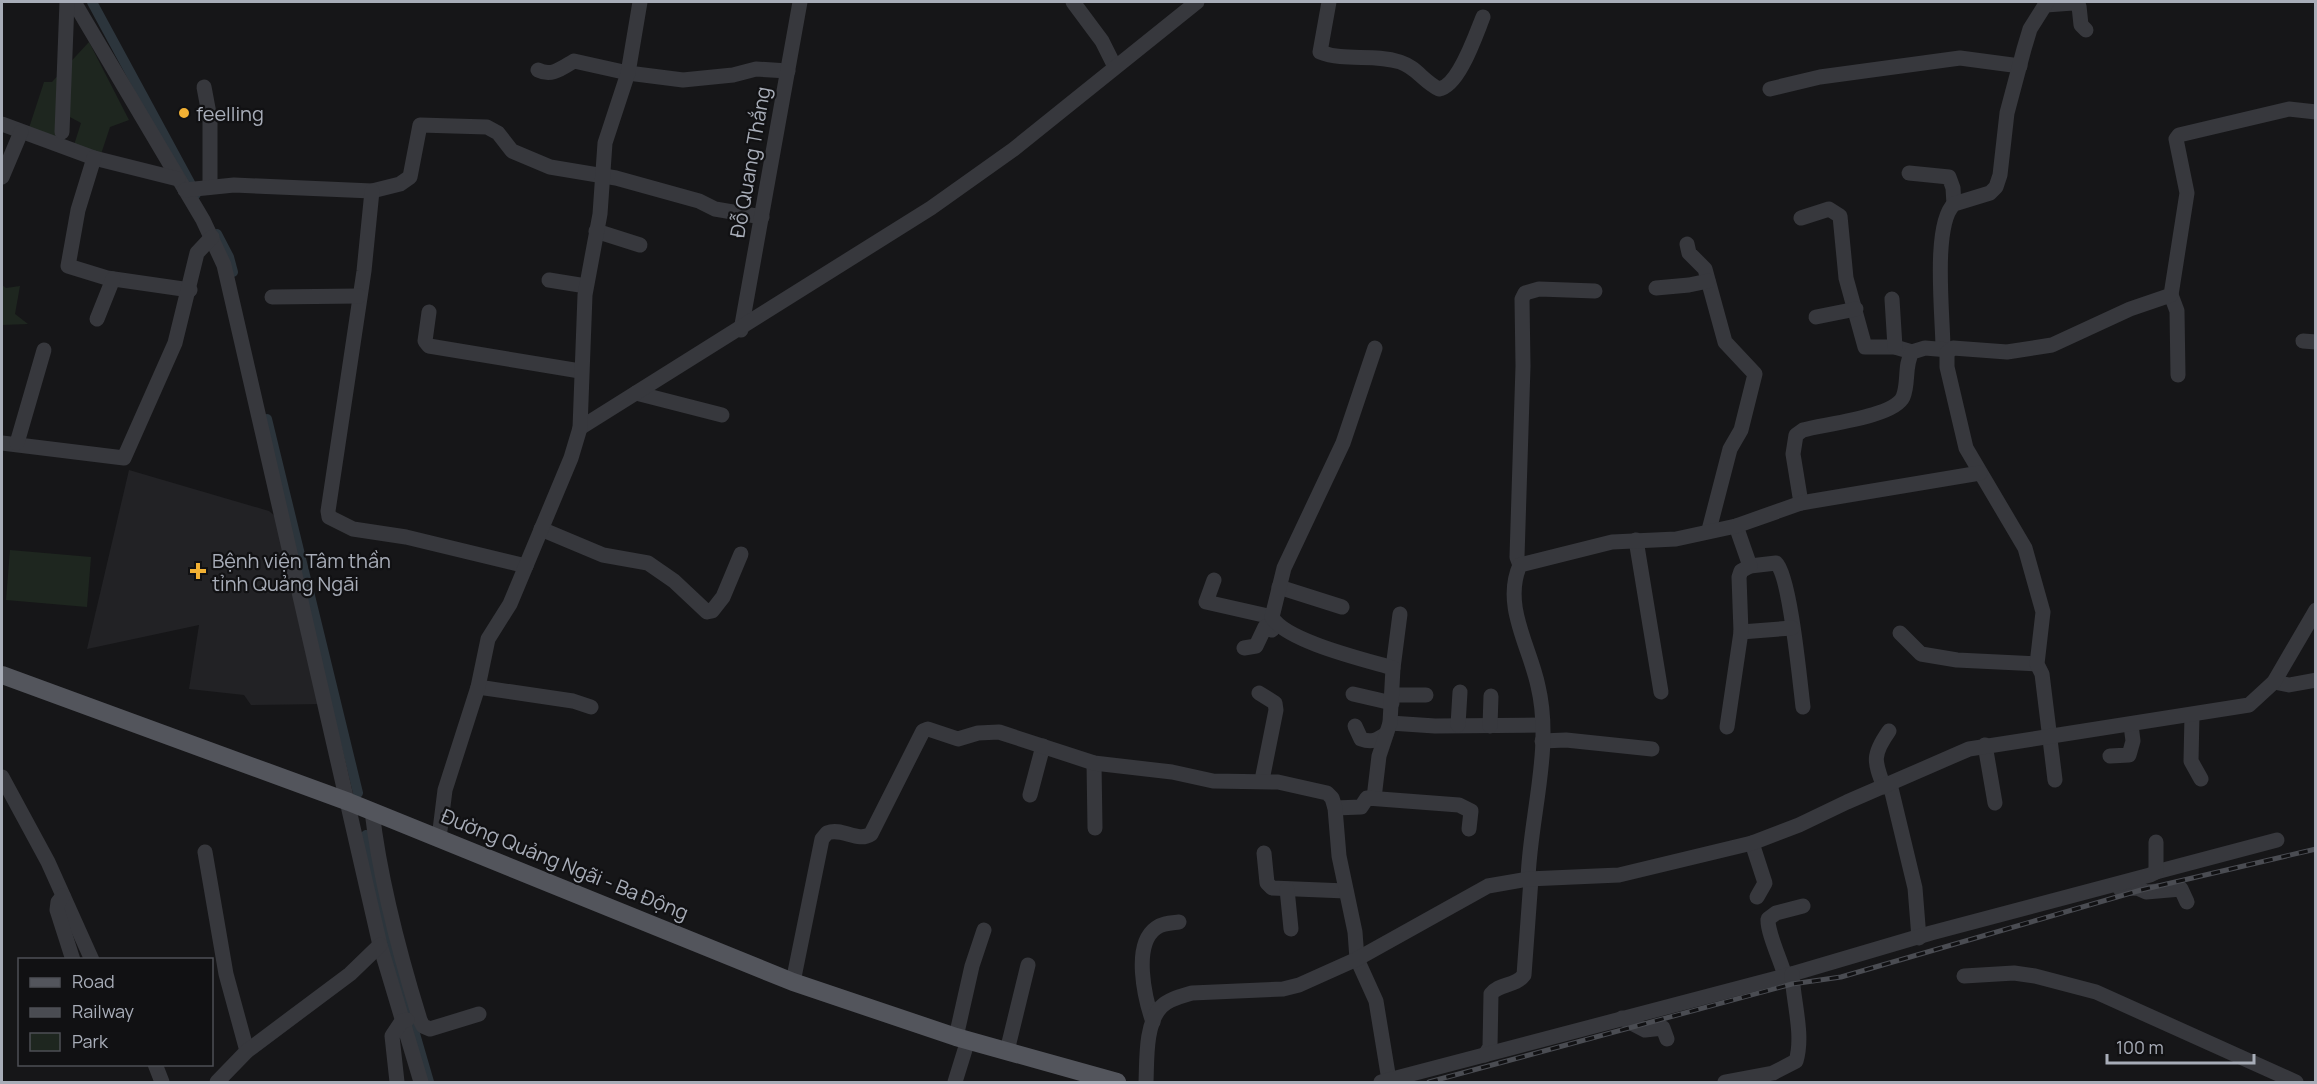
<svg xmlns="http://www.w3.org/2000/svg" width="2317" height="1084" font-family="Manrope,sans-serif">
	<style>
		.built { fill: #222225 }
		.green { fill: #1e261f }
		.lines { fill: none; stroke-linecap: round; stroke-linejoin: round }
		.canal { stroke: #2c353c; stroke-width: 10 }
		.minor { stroke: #37383d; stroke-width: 15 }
		.major { stroke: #53555c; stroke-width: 18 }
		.rail-casing { stroke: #4a4c52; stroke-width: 5 }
		.rail { stroke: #111113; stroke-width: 3; stroke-dasharray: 9; stroke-linecap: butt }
		.poi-dot { fill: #f2b134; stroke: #111113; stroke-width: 2 }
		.labels { text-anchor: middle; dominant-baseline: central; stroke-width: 4.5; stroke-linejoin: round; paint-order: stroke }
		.poi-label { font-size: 20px; fill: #a8adb8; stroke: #111113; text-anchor: start }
		.street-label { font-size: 20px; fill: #a8adb8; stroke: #111113 }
	</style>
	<rect width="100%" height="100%" fill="#161618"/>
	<path class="built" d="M129,470L269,511L276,517L323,704L251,705L244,695L189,689L199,625L87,649Z"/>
	<g class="green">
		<path d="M89,42L129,120L110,127L101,154L74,145L81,123L68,116L61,142L28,131L44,82H52Z"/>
		<path d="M2,285L6,288L20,286L15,314L28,324L2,325Z"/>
		<path d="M10,550L91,557L87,607L6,600Z"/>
	</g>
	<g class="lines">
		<g class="canal">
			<path d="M92,2L196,194"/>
			<path d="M217,234L229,257L233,272"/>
			<path d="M267,419L358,793"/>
			<path d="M366,835L376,899L429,1082"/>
		</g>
		<g class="minor">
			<path d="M74,2L203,220L224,265L380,945L421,1082"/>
			<path d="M1073,2L1102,41L1115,67"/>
			<path d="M1329,2L1320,52C1346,62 1373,53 1400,62C1416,67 1424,82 1439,89C1459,86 1476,34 1483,17"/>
			<path d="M2046,5L2073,3L2079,6L2081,25L2086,30"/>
			<path d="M538,70C552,77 562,68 574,61L628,73L683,80L733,75L756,69L788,71"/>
			<path d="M204,87L210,119V187"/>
			<path d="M1770,89L1820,77L1960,58L2020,66"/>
			<path d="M2,124L94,158L178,179"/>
			<path d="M62,132L67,2"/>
			<path d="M94,158L78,210L68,266L107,278L190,290"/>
			<path d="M1909,173L1949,177L1953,188L1954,204"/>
			<path d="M2,177L21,132"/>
			<path d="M185,190L234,185L372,191L400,184L410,177L420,125L487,127L498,133L512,151L550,167L616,178L699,201L715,209L762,217"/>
			<path d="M372,191L364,271L328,511L329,517L353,529L406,537L526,566"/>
			<path d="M1801,218L1829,209L1840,216L1846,278L1865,347H1895L1912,352"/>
			<path d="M596,231L640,245"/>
			<path d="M1687,244L1689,253L1705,269L1725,342L1755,374L1741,430L1730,449L1709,530"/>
			<path d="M549,280L586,286"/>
			<path d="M1656,288L1689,285L1708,281"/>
			<path d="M2171,295L2177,311L2178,375"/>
			<path d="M272,297L359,296"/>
			<path d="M1892,299L1895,347"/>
			<path d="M429,312L425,341L429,346L580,371"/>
			<path d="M1816,317L1856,309"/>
			<path d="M97,319L113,279"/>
			<path d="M741,330L800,2"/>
			<path d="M2303,341L2316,342"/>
			<path d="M1943,349C1943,317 1932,225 1954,204L1990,193L1996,187L2000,175L2007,113L2024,49L2030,29L2047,2"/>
			<path d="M636,393L722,415"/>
			<path d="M580,428L931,208L1014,149L1197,2"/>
			<path d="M2,443L124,458L175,343L197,253L212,237"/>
			<path d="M17,443L44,350"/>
			<path d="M1801,503L1793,454L1796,435L1803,430C1824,424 1894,417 1903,397C1909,383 1904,366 1912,352L1925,348L1949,350"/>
			<path d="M541,529L603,555L648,563L674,581L707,612L712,611L723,597L741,554"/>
			<path d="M1636,540L1661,692"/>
			<path d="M1520,565L1517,557L1523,366L1522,299L1525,293L1539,289L1595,291"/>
			<path d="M1750,566L1776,563C1790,575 1800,683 1803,707"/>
			<path d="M1214,580L1206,602L1272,617"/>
			<path d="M1279,587L1342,607"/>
			<path d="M1741,632L1792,628"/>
			<path d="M1900,633L1921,654L1957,660L2037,664"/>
			<path d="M1244,648L1256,646L1265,627L1272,630L1275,623"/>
			<path d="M1393,668L1400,614"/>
			<path d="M2274,682L2289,685L2316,680"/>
			<path d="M478,687L573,701L591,707"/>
			<path d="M1259,693L1275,703L1276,710L1262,780"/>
			<path d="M1353,694L1392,703"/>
			<path d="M1392,695H1426"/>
			<path d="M2192,715L2191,761L2201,779"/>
			<path d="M1390,723L1435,726L1541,725"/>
			<path d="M1458,725L1460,692"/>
			<path d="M1355,726L1361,739C1372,743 1377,740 1386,734"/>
			<path d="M1490,726L1491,696"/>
			<path d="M1727,727L1741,632L1739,577L1741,571L1750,566L1736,526"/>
			<path d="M1542,741L1566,740L1652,749"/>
			<path d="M1985,745L1995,803"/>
			<path d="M2110,756L2129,755L2133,741L2131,725"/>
			<path d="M1094,763L1095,828"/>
			<path d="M2,777L48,862L92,960"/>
			<path d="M2055,780L2042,674L2037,664L2043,612L2025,548L1966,448L1947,367V353L1953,348L2007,352L2052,345L2130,309L2171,295L2187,193L2176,139L2179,135L2289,109L2316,112"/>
			<path d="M1890,784L1915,888L1919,938"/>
			<path d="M1884,787C1874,761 1872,755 1889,731"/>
			<path d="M1030,795L1043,746"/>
			<path d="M1374,798L1379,756L1390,723L1393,668C1366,660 1285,641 1272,617L1284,568L1343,443L1375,348"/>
			<path d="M1335,808L1361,807L1367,798L1459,805L1471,811L1469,829"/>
			<path d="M372,811C380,881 399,952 420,1020L423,1026L430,1029L479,1014"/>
			<path d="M439,838L445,790L478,687L488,639L510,604L571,458L580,428L585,295L600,214L605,143L628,73L640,2"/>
			<path d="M1752,843L1765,883L1757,897"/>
			<path d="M205,852L226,974L247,1051"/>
			<path d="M1264,853L1267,883L1272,888L1346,891"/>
			<path d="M2156,872L2277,840"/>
			<path d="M1528,879C1530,817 1553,748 1538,686C1530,647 1502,605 1520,565L1612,542L1676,539L1736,526L1801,503L1980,473"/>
			<path d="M1287,889L1291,929"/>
			<path d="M2120,889L2137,888L2146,892L2181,889L2187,902"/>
			<path d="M63,896L58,902L57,910L73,960"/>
			<path d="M1785,976C1781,961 1767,932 1768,919L1776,913L1803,906"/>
			<path d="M1964,976L2014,973L2035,976L2096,992L2296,1082"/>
			<path d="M793,982L822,839L827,833C842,827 858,843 871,834L923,731L928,729L958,739L978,733L999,732L1094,763L1172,772L1213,781L1278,782L1327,793L1332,798L1335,808L1339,856L1355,932L1357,959L1376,1001L1389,1080"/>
			<path d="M1622,1018L1645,1030L1663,1028L1667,1039"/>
			<path d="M1153,1022C1145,999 1132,945 1156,928C1162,923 1171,923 1179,922"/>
			<path d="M956,1037L972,966L984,930"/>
			<path d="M1007,1051L1028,965"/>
			<path d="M1485,1055L1490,1047L1491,994C1499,983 1515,987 1524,975L1531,879"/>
			<path d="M155,1064L162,1082"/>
			<path d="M217,1082L247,1051L350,974L380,945"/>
			<path d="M397,1082L392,1036L402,1021L407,1020"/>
			<path d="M955,1082L968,1040"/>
			<path d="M1146,1082C1147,1061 1145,1024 1161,1007C1168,999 1182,996 1192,993L1283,989L1299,985L1357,959L1488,886L1528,879L1619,875L1752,843L1799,825L1847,802L1969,749L2249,705L2274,682L2316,610"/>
			<path d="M1381,1082L1785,976L1931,933L2150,875L2156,872V842"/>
			<path d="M1725,1082L1773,1073L1796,1061C1804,1035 1793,1001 1792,974"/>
		</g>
		<path class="major" d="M2,675L349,802L793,982L956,1037L1117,1082"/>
		<defs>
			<path id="rail" d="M1429,1082L1792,984L1841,977L2141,890L2316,849"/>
		</defs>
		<use href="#rail" class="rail-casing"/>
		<use href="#rail" class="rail"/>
	</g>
	<g class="poi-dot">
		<circle cx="184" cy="113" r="6"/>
		<path d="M195 562h6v6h6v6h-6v6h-6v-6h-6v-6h6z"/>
	</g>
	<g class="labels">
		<g class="poi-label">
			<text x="196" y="113">feelling</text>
			<text x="212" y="560">Bệnh viện Tâm thần<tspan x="212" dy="23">tỉnh Quảng Ngãi</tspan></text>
		</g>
		<g class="street-label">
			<text transform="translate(750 162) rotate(-80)">Đỗ Quang Thắng</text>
			<text transform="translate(565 864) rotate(22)">Đường Quảng Ngãi - Ba Động</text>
		</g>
	</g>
	<rect width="2317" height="1084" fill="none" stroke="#a8adb8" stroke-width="6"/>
	<rect x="18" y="958" width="195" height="108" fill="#111113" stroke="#4d4f55" stroke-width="1.5"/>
	<rect x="30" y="978" width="30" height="9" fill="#53555c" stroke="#4d4f55" stroke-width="1.5"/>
	<text x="72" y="988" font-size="18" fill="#a8adb8">Road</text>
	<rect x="30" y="1008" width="30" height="9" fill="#4a4c52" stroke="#4d4f55" stroke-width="1.5"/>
	<text x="72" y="1018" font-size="18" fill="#a8adb8">Railway</text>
	<rect x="30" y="1033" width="30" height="18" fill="#1e261f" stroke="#4d4f55" stroke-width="1.5"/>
	<text x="72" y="1048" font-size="18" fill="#a8adb8">Park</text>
	<path d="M2107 1054v9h147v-9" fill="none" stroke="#a8adb8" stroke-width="3"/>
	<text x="2116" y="1054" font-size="18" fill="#a8adb8" stroke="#111113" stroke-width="4.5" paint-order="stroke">100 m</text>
</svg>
